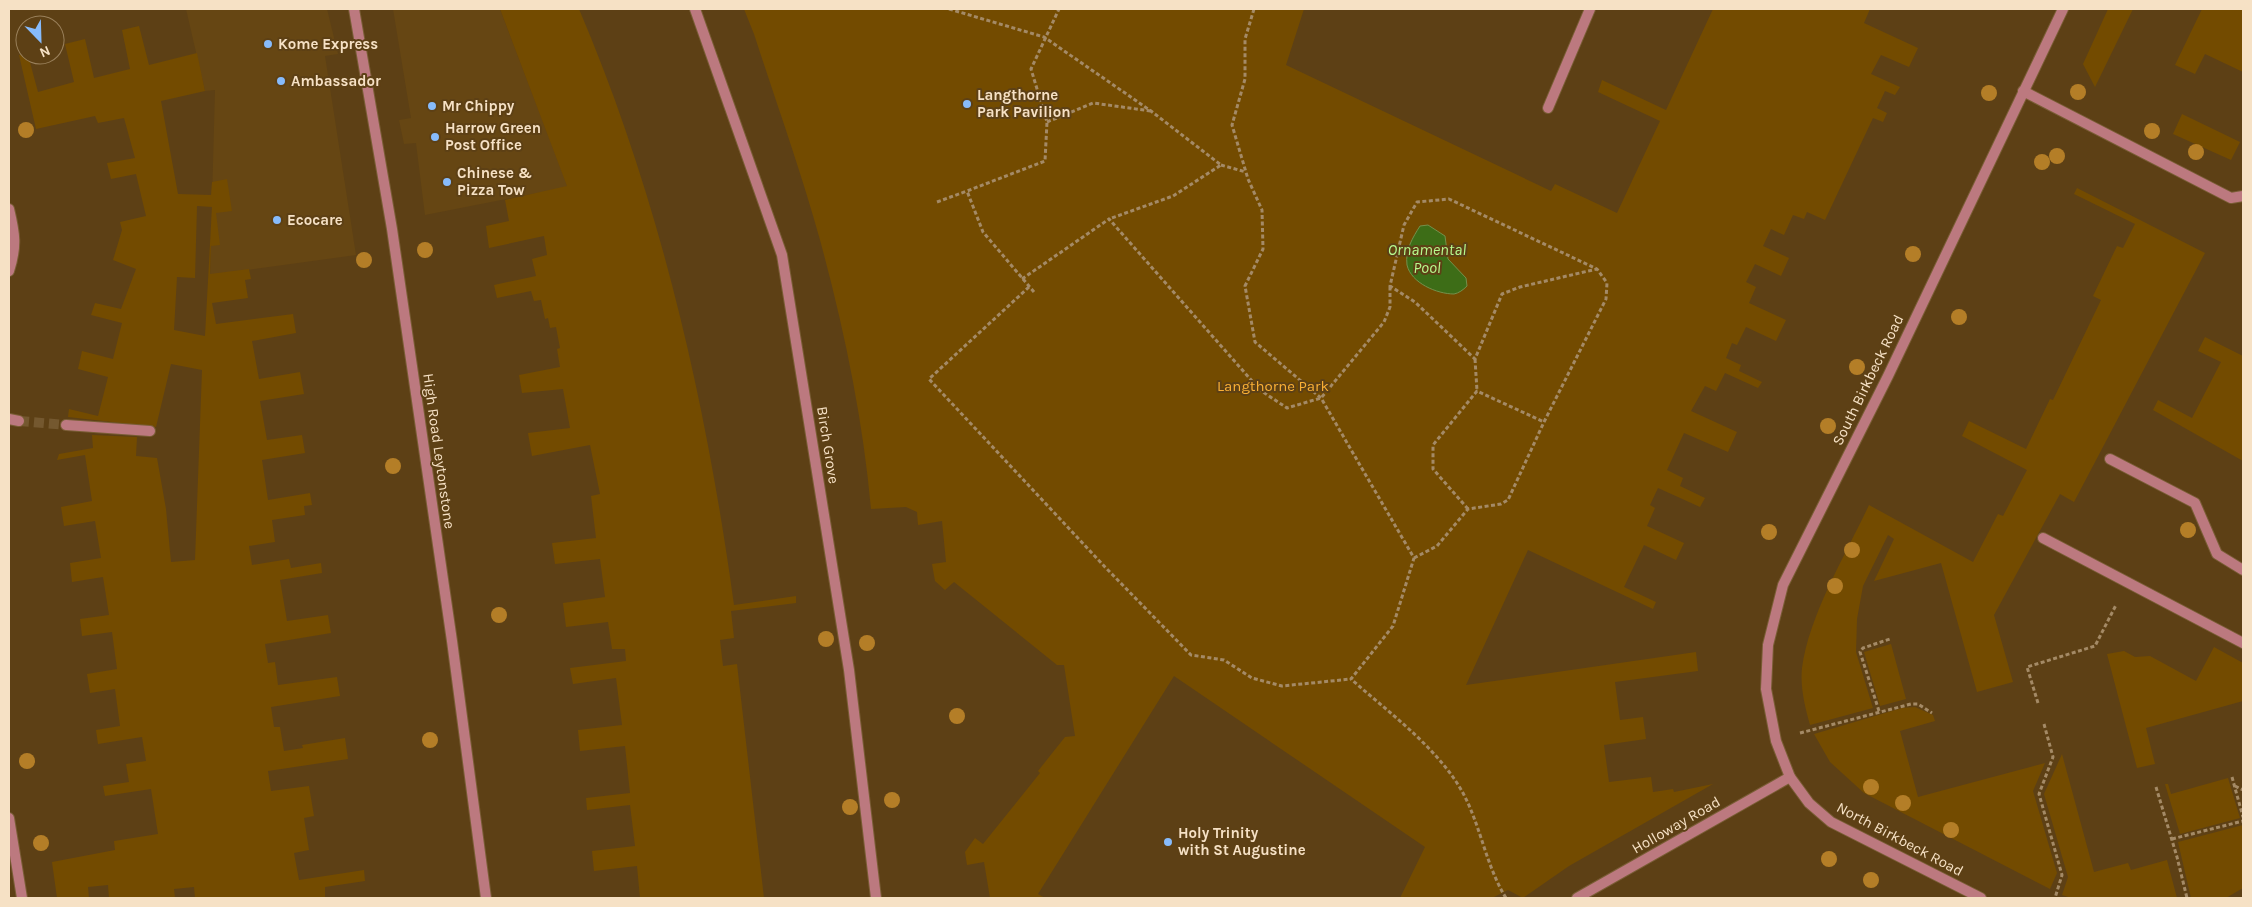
<svg xmlns="http://www.w3.org/2000/svg" width="2252" height="907" font-family="Karla,sans-serif">
	<style>
		.built { fill: #664613 }
		.green { fill: #734b00; fill-rule: evenodd }
		.water { fill: #3d6d17; stroke: #74904b }
		.lines { fill: none; stroke-linecap: round; stroke-linejoin: round }
		.minor-tunnel { stroke: #74582f; stroke-width: 10; stroke-dasharray: 10 5; stroke-linecap: butt }
		.service-casing { stroke: #795d35; stroke-width: 12 }
		.minor-casing { stroke: #795d35; stroke-width: 12 }
		.tertiary-casing { stroke: #795d35; stroke-width: 12 }
		.path { stroke: #a48a66; stroke-width: 3; stroke-dasharray: 4 2.5; stroke-linecap: butt }
		.service { stroke: #bc797f; stroke-width: 10 }
		.minor { stroke: #bc797f; stroke-width: 10 }
		.tertiary { stroke: #bc797f; stroke-width: 10 }
		.tree { fill: #b47e27 }
		.poi-dot { fill: #87bbfb; stroke: #5d4015; stroke-width: 2 }
		.labels { text-anchor: middle; dominant-baseline: central; stroke-width: 4; stroke-linejoin: round; paint-order: stroke }
		.poi-label { font-size: 15px; font-weight: bold; fill: #f6e1c5; stroke: #5d4015; text-anchor: start }
		.street-label { font-size: 15px; fill: #f6e1c5; stroke: #5d4015 }
		.park-label { font-size: 15px; fill: #fbb035; stroke: #5d4015 }
		.water-label { font-size: 16px; font-style: italic; fill: #b7fa8e; stroke: #5d4015 }
	</style>
	<rect width="100%" height="100%" fill="#5d4015"/>
	<g class="built">
		<path d="M186,9H327L338,54L325,56L356,255L210,275L215,90L205,91Z"/>
		<path d="M393,9H500L568,187L425,215L416,143L404,144L399,120L411,118Z"/>
	</g>
	<g class="green">
		<path d="M500,9H579C660,199 706,401 734,605L796,596V603L731,611L734,638L720,640L723,666L737,664L764,898H640L637,866L594,871L592,851L635,846L630,805L587,810L586,798L630,793L625,746L580,751L578,730L622,725L616,678L573,684L570,668L626,661L625,649H612L608,622L566,627L563,603L605,597L600,559L555,564L552,543L596,538L591,496L600,494L590,445L532,456L528,433L570,428L563,389L522,393L519,375L560,367L557,349L560,348L556,327L550,328L548,318L545,319L541,300L534,301L531,291L497,298L494,285L536,276L532,259L547,255L544,236L489,248L486,226L509,221L505,200L567,186Z"/>
		<path d="M744,9H1304L1286,65L1551,191L1555,184L1617,213L1660,121L1598,92L1602,80L1666,110L1713,9H1870L1864,23L1918,48L1909,67L1881,55L1871,74L1900,87L1895,95L1885,91L1877,108L1887,113L1883,122L1873,118L1825,220L1807,212L1804,219L1793,215L1784,235L1771,229L1763,246L1789,258L1781,276L1755,264L1746,282L1756,287L1749,303L1786,320L1776,341L1746,327L1737,345L1732,343L1726,358L1741,365L1739,371L1762,382L1758,388L1725,373L1716,391L1705,386L1691,411L1737,432L1728,452L1684,433L1667,470L1683,478L1680,486L1705,498L1700,507L1658,488L1650,505L1655,508L1647,526L1684,543L1676,560L1644,545L1624,587L1656,602L1653,609L1528,550L1466,685L1696,652L1698,671L1615,682L1620,720L1643,717L1646,739L1604,745L1609,782L1651,777L1653,792L1673,789L1674,792L1713,784L1569,866L1523,898L1508,890L1492,898H1400L1425,847L1174,676L1038,894L1045,898H990L984,862L967,865L965,852L975,838L983,844L1040,773L1038,771L1065,737L1075,736L1064,665H1057L954,582L945,590L935,581L932,564L946,562L942,521L918,525L917,512L906,507L871,509C863,419 844,328 820,240C801,171 776,102 754,34Z"/>
		<path d="M2108,9H2133L2095,87L2083,64Z"/>
		<path d="M2202,9H2243V72L2205,54L2195,74L2175,65Z"/>
		<path d="M139,26L149,65L197,53L205,91L161,101L178,194L211,195L212,182L227,179L232,211L216,213L220,245L211,246L210,274L249,269L251,279L245,280L248,298L212,303L216,324L293,314L296,333L252,341L259,379L300,372L304,394L260,401L267,440L302,435L305,453L262,460L268,500L310,493L312,505L304,506L305,515L272,520L275,542L249,546L252,565L289,559L291,568L321,563L322,573L280,580L287,621L328,615L331,633L265,644L268,663L275,662L278,685L337,677L340,696L271,707L274,727H280L284,751L303,748L302,745L345,738L348,759L268,771L271,791L309,786L314,816L304,818L309,850L294,853L299,880L364,870L365,881L325,887V898H195L194,887L174,889L175,898H109L108,885L88,887L89,898H57L52,862L115,850L114,841L158,834L151,789L105,796L103,786L129,782L126,764L146,761L142,737L98,744L96,730L120,726L115,689L90,693L87,674L117,669L112,632L82,636L80,619L109,615L103,577L72,582L70,563L101,558L95,521L64,526L61,507L92,501L85,455L57,460L59,454L93,448L92,435L137,437L136,456L157,458L166,509L171,562L195,560L202,370L171,364L156,427L68,417L69,409L98,416L108,377L78,369L82,351L113,359L122,323L91,315L95,303L121,309L136,269L113,260L122,230L120,222L146,216L136,174L111,179L107,163L135,158L124,118L98,123L95,116L36,129L19,55H28L38,92L74,82L65,44L85,39L94,78L130,69L122,30ZM197,206L212,207L205,336L174,330L177,277L195,278Z"/>
		<path d="M2182,114L2240,142L2231,160L2173,134Z"/>
		<path d="M2077,188L2205,253L2074,502L2060,494L1994,615L2013,682L1977,692L1941,563L1874,581L1894,539L1888,535L1863,586L1857,619L1856,652L1873,708L1810,725C1805,707 1800,687 1802,668C1809,615 1846,554 1869,505L1973,562L1998,514L2003,516L2027,470L1962,436L1969,421L2026,449L2050,399L2053,400L2101,300L2093,296L2117,246L2123,248L2135,224L2074,194Z"/>
		<path d="M2205,337L2243,356V461L2153,410L2158,400L2192,418L2221,362L2198,351Z"/>
		<path d="M1891,644L1906,699L1880,706L1864,652Z"/>
		<path d="M2214,647L2243,663V701L2146,728L2155,764L2137,768L2107,654L2124,651L2135,657L2150,656L2196,681Z"/>
		<path d="M1915,707L1933,715L1935,721L1900,731L1918,797L2045,763L2033,791L2057,873L2050,889L1864,793L1830,762L1814,734L1902,708Z"/>
		<path d="M2062,754L2094,872L2128,863L2131,870L2167,860L2177,898H2071L2062,895L2068,877L2044,794Z"/>
		<path d="M2228,778L2240,818L2180,834L2165,784H2168L2171,794Z"/>
		<path d="M2243,825V888L2226,898H2191L2178,842Z"/>
	</g>
	<path class="water" d="M1428,225L1445,236L1448,259L1466,278L1467,286C1463,290 1459,293 1454,294C1437,294 1411,283 1407,265C1405,250 1413,237 1420,226Z"/>
	<g class="lines">
		<path class="minor-tunnel" d="M19,421L66,425"/>
		<defs>
			<g id="service">
				<path d="M2023,91L2231,198L2243,196"/>
				<path d="M2110,459L2195,503L2217,554L2243,570"/>
				<path d="M2043,538L2243,643"/>
			</g>
			<g id="minor">
				<path d="M695,9L782,255L849,670L876,898"/>
				<path d="M1548,108L1590,9"/>
				<path d="M9,209C15,234 17,246 9,271"/>
				<path d="M9,419L19,421"/>
				<path d="M66,425L150,431"/>
				<path d="M9,818L22,898"/>
				<path d="M1577,898L1790,777"/>
				<path d="M1981,898L1831,822L1809,803L1790,777L1776,741L1766,689L1768,645L1783,585L1888,376L2063,9"/>
			</g>
			<path id="tertiary" d="M354,9L392,229L452,641L486,898"/>
		</defs>
		<use href="#service" class="service-casing"/>
		<use href="#minor" class="minor-casing"/>
		<use href="#tertiary" class="tertiary-casing"/>
		<g class="path">
			<path d="M949,9L1044,37L1151,111L1221,165L1173,196L1109,219"/>
			<path d="M1254,9L1245,39V79L1232,125L1248,179L1262,210L1263,249L1245,286L1255,342L1321,398L1414,558L1393,626L1351,679C1387,711 1430,742 1457,783C1480,818 1484,863 1506,898"/>
			<path d="M1047,122L1093,103L1151,111"/>
			<path d="M1221,165L1246,172"/>
			<path d="M937,202L967,191"/>
			<path d="M1022,279L1109,219L1260,390L1287,408L1321,398L1384,322L1390,307V286"/>
			<path d="M1029,287L929,379L1105,567L1191,655L1224,660L1252,678L1282,686L1351,679"/>
			<path d="M1034,292L983,232L967,191L1045,161L1047,122L1031,69L1059,9"/>
			<path d="M1475,359L1477,391"/>
			<path d="M1468,509L1433,469V445L1477,391L1544,422"/>
			<path d="M1414,558L1437,546L1468,509L1501,504L1508,500L1544,422L1606,299L1607,283L1597,269L1449,199L1417,202L1404,225L1390,286L1415,302L1475,359L1502,294L1520,287L1597,269"/>
			<path d="M2038,703L2027,667L2095,646L2116,605"/>
			<path d="M1879,711L1860,652L1863,648L1890,639"/>
			<path d="M2044,724L2053,757L2039,794L2062,875L2055,898"/>
			<path d="M1800,733L1911,704H1918L1932,713"/>
			<path d="M2232,777L2243,817"/>
			<path d="M2235,786L2243,790"/>
			<path d="M2156,787L2177,857L2187,898"/>
			<path d="M2172,839L2243,821"/>
		</g>
		<use href="#service" class="service"/>
		<use href="#minor" class="minor"/>
		<use href="#tertiary" class="tertiary"/>
	</g>
	<g class="tree">
		<circle cx="2078" cy="92" r="8"/>
		<circle cx="1989" cy="93" r="8"/>
		<circle cx="26" cy="130" r="8"/>
		<circle cx="2152" cy="131" r="8"/>
		<circle cx="2196" cy="152" r="8"/>
		<circle cx="2057" cy="156" r="8"/>
		<circle cx="2042" cy="162" r="8"/>
		<circle cx="425" cy="250" r="8"/>
		<circle cx="1913" cy="254" r="8"/>
		<circle cx="364" cy="260" r="8"/>
		<circle cx="1959" cy="317" r="8"/>
		<circle cx="1857" cy="367" r="8"/>
		<circle cx="1828" cy="426" r="8"/>
		<circle cx="393" cy="466" r="8"/>
		<circle cx="2188" cy="530" r="8"/>
		<circle cx="1769" cy="532" r="8"/>
		<circle cx="1852" cy="550" r="8"/>
		<circle cx="1835" cy="586" r="8"/>
		<circle cx="499" cy="615" r="8"/>
		<circle cx="826" cy="639" r="8"/>
		<circle cx="867" cy="643" r="8"/>
		<circle cx="957" cy="716" r="8"/>
		<circle cx="430" cy="740" r="8"/>
		<circle cx="27" cy="761" r="8"/>
		<circle cx="1871" cy="787" r="8"/>
		<circle cx="892" cy="800" r="8"/>
		<circle cx="1903" cy="803" r="8"/>
		<circle cx="850" cy="807" r="8"/>
		<circle cx="1951" cy="830" r="8"/>
		<circle cx="41" cy="843" r="8"/>
		<circle cx="1829" cy="859" r="8"/>
		<circle cx="1871" cy="880" r="8"/>
	</g>
	<g class="poi-dot">
		<circle cx="268" cy="44" r="5"/>
		<circle cx="281" cy="81" r="5"/>
		<circle cx="967" cy="104" r="5"/>
		<circle cx="432" cy="106" r="5"/>
		<circle cx="435" cy="137" r="5"/>
		<circle cx="447" cy="182" r="5"/>
		<circle cx="277" cy="220" r="5"/>
		<circle cx="1168" cy="842" r="5"/>
	</g>
	<g class="labels">
		<g class="poi-label">
			<text x="278" y="44">Kome Express</text>
			<text x="291" y="81">Ambassador</text>
			<text x="977" y="95">Langthorne<tspan x="977" dy="17">Park Pavilion</tspan></text>
			<text x="442" y="106">Mr Chippy</text>
			<text x="445" y="128">Harrow Green<tspan x="445" dy="17">Post Office</tspan></text>
			<text x="457" y="173">Chinese &amp;<tspan x="457" dy="17">Pizza Tow</tspan></text>
			<text x="287" y="220">Ecocare</text>
			<text x="1178" y="833">Holy Trinity<tspan x="1178" dy="17">with St Augustine</tspan></text>
		</g>
		<g class="street-label">
			<text transform="translate(1868 380) rotate(-64)">South Birkbeck Road</text>
			<text transform="translate(828 445) rotate(81)">Birch Grove</text>
			<text transform="translate(439 451) rotate(82)">High Road Leytonstone</text>
			<text transform="translate(1676 825) rotate(-30)">Holloway Road</text>
			<text transform="translate(1900 839) rotate(28)">North Birkbeck Road</text>
		</g>
		<g class="park-label">
			<text x="1273" y="386">Langthorne Park</text>
		</g>
		<g class="water-label">
			<text x="1427" y="249">Ornamental<tspan x="1427" dy="18">Pool</tspan></text>
		</g>
	</g>
	<rect width="2252" height="907" fill="none" stroke="#f6e1c5" stroke-width="20"/>
	<g transform="translate(40 40) rotate(157)"><circle r="24" fill="#5d4015" stroke="#9a805b"/>
	<path d="M0-4L9 19L0 12L-9 19Z" fill="#87bbfb"/>
	<text y="-8" font-size="14" font-weight="bold" text-anchor="middle" fill="#f6e1c5">N</text>
	</g>
</svg>
